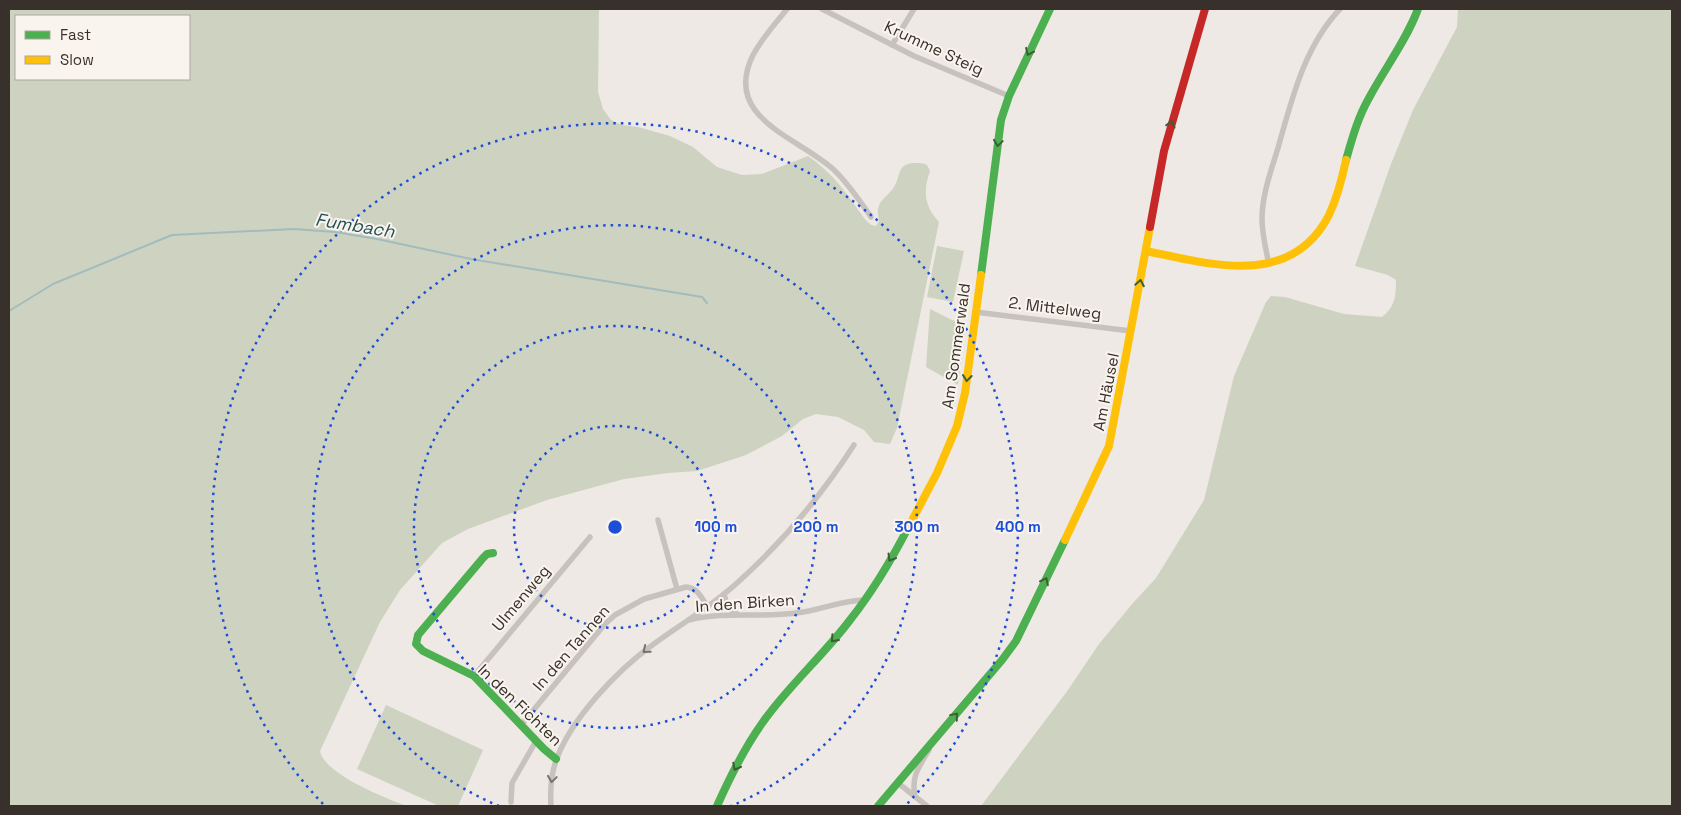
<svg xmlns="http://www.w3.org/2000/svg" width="1681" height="815" font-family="'Space Grotesk',sans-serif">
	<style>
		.green { fill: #ced2c0; fill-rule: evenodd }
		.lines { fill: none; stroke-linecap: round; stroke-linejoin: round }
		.stream { stroke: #a2bcbd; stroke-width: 2 }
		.street { stroke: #c7c2bd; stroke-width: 5.5 }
		.fast { stroke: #4caf50; stroke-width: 8 }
		.slow { stroke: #ffc107; stroke-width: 8 }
		.jam { stroke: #c62828; stroke-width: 8 }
		.oneway { stroke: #3f5c38 }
		.oneway2 { stroke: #78726d }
		.ring { fill: none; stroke: #1d4ed8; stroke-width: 2.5; stroke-dasharray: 2.5 5 }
		.labels { text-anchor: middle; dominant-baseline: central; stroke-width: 4; stroke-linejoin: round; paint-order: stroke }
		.street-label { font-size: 16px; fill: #38302b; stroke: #f9f4ed }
		.water-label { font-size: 18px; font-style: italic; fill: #245056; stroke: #f9f4ed }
		.centre { fill: #1d4ed8; stroke: #f9f4ed; stroke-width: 2.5 }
		.ring-label { font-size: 15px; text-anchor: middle; font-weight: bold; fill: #1d4ed8; stroke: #f9f4ed; stroke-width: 4; stroke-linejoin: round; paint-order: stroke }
	</style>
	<rect width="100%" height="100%" fill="#eee9e4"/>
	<g class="green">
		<path d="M9,9H599L598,92L603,109L611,120L622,125L638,127L670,136L693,147L717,167L742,175L762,174L808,156C833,174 842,187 859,211C864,217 868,226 876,226L879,221C879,217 877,213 878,209C879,200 890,194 894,187C902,174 896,164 915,163C920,163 923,163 927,165L930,171C923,191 924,206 939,222L897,428L890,444L874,442L864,430L838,417L816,414L803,419L782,436L746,455L697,471L668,473L624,479L547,500L468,529L442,543L400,590L380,622L320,751C324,774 387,799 407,806H9ZM189,16V79H16V16Z"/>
		<path d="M1458,9H1672V806H981L1068,690L1099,644L1133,603L1156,578L1204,500L1234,376L1266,302L1271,296L1285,297L1344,314L1382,317C1395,307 1396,296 1396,280L1388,275L1355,266L1391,164L1413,110L1457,27Z"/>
		<path d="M937,246L964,251L953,302L927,297Z"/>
		<path d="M930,309L952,320L966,324L958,385L926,367Z"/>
		<path d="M386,705L483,750L458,806H439L357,769Z"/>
	</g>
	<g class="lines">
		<path class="stream" d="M9,311L53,284L172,235L294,229L335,232L377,239L471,259L702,297L707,303"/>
		<g class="street">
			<path d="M787,9C776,23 762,38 753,55C722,118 796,136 833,169C848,183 860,201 871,217"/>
			<path d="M822,9L914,56L1009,96"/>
			<path d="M892,45L914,9"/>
			<path d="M1269,264C1266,250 1262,234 1262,219C1262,195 1271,171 1278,148C1292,99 1304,47 1340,9"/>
			<path d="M975,312L1131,331"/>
			<path d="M658,520L677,589"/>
			<path d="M724,594L728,608L737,614"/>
			<path d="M689,620C725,611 760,618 796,613C819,611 841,600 864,600"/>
			<path d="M474,676L590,537"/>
			<path d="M521,725L605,624L615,615L644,599L686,587C698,588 701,597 707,606"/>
			<path d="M898,783L927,806"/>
			<path d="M915,796C911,776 919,767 929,750"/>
			<path d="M511,802L512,783L536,741"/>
			<path d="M551,806C550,790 551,773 557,758C572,718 617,671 651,646C679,625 711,607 737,583C783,542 821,496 854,445"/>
		</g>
		<g class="fast">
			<path d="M1346,160C1352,139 1358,117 1369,98C1385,68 1406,41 1418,9"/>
			<path d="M981,275L1001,120L1009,96L1050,9"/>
			<path d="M493,553L487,554L483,558L418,635L416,644L423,651L474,676L544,749L556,759"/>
			<path d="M717,806C730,777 744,748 763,722C789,685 823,656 850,620C873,591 892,559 909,526"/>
			<path d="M878,806L1002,660L1016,641L1065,540"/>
		</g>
		<g class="slow">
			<path d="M1146,251C1210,264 1291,289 1329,215C1337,198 1342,179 1346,160"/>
			<path d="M909,526L937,473L957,426L965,393L981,275"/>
			<path d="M1065,540L1109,446L1150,227"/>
		</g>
		<path class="jam" d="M1150,227L1164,151L1205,9"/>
	</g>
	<defs><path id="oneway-chevron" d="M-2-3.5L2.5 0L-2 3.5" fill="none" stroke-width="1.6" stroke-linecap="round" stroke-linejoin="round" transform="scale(1.25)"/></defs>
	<g class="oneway">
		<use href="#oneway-chevron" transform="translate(1029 52) rotate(115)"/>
		<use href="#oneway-chevron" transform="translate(1171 124) rotate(-75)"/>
		<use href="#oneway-chevron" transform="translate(998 143) rotate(98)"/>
		<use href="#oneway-chevron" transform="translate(1140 283) rotate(-80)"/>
		<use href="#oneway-chevron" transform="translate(967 378) rotate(97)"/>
		<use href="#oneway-chevron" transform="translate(891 558) rotate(121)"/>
		<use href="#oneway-chevron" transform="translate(1045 581) rotate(-64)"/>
		<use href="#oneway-chevron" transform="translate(834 639) rotate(132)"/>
		<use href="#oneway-chevron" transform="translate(955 716) rotate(-50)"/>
		<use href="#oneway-chevron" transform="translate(736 767) rotate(118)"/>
	</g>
	<g class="oneway2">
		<use href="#oneway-chevron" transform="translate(646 650) rotate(141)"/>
		<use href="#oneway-chevron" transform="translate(552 779) rotate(98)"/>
	</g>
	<g class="ring">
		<circle cx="615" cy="527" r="101"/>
		<circle cx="615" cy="527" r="201"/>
		<path d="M499 806A302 302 0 1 1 731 806"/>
		<path d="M323 804A403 403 0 1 1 907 804"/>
	</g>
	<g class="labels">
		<g class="street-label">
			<text transform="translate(934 48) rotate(25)">Krumme Steig</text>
			<text transform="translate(1055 308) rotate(7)">2. Mittelweg</text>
			<text transform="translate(956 346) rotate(-82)">Am Sommerwald</text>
			<text transform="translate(1106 392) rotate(-79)">Am Häusel</text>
			<text transform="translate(521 598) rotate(-50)">Ulmenweg</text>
			<text transform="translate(745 603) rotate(-4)">In den Birken</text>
			<text transform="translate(571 648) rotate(-49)">In den Tannen</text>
			<text transform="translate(520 705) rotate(44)">In den Fichten</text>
		</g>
		<g class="water-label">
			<text transform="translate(355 225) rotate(9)">Fumbach</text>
		</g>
	</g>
	<circle cx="615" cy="527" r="8" class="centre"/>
	<g class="ring-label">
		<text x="716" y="532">100 m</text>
		<text x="816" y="532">200 m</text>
		<text x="917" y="532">300 m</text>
		<text x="1018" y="532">400 m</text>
	</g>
	<rect width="1681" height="815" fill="none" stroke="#38302b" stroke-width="20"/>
	<rect x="15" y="15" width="175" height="65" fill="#f9f4ed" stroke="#aca69f"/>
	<rect x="25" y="31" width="25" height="8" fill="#4caf50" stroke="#aca69f"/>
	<text x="60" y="40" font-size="15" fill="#38302b">Fast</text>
	<rect x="25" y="56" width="25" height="8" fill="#ffc107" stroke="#aca69f"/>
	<text x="60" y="65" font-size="15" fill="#38302b">Slow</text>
</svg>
